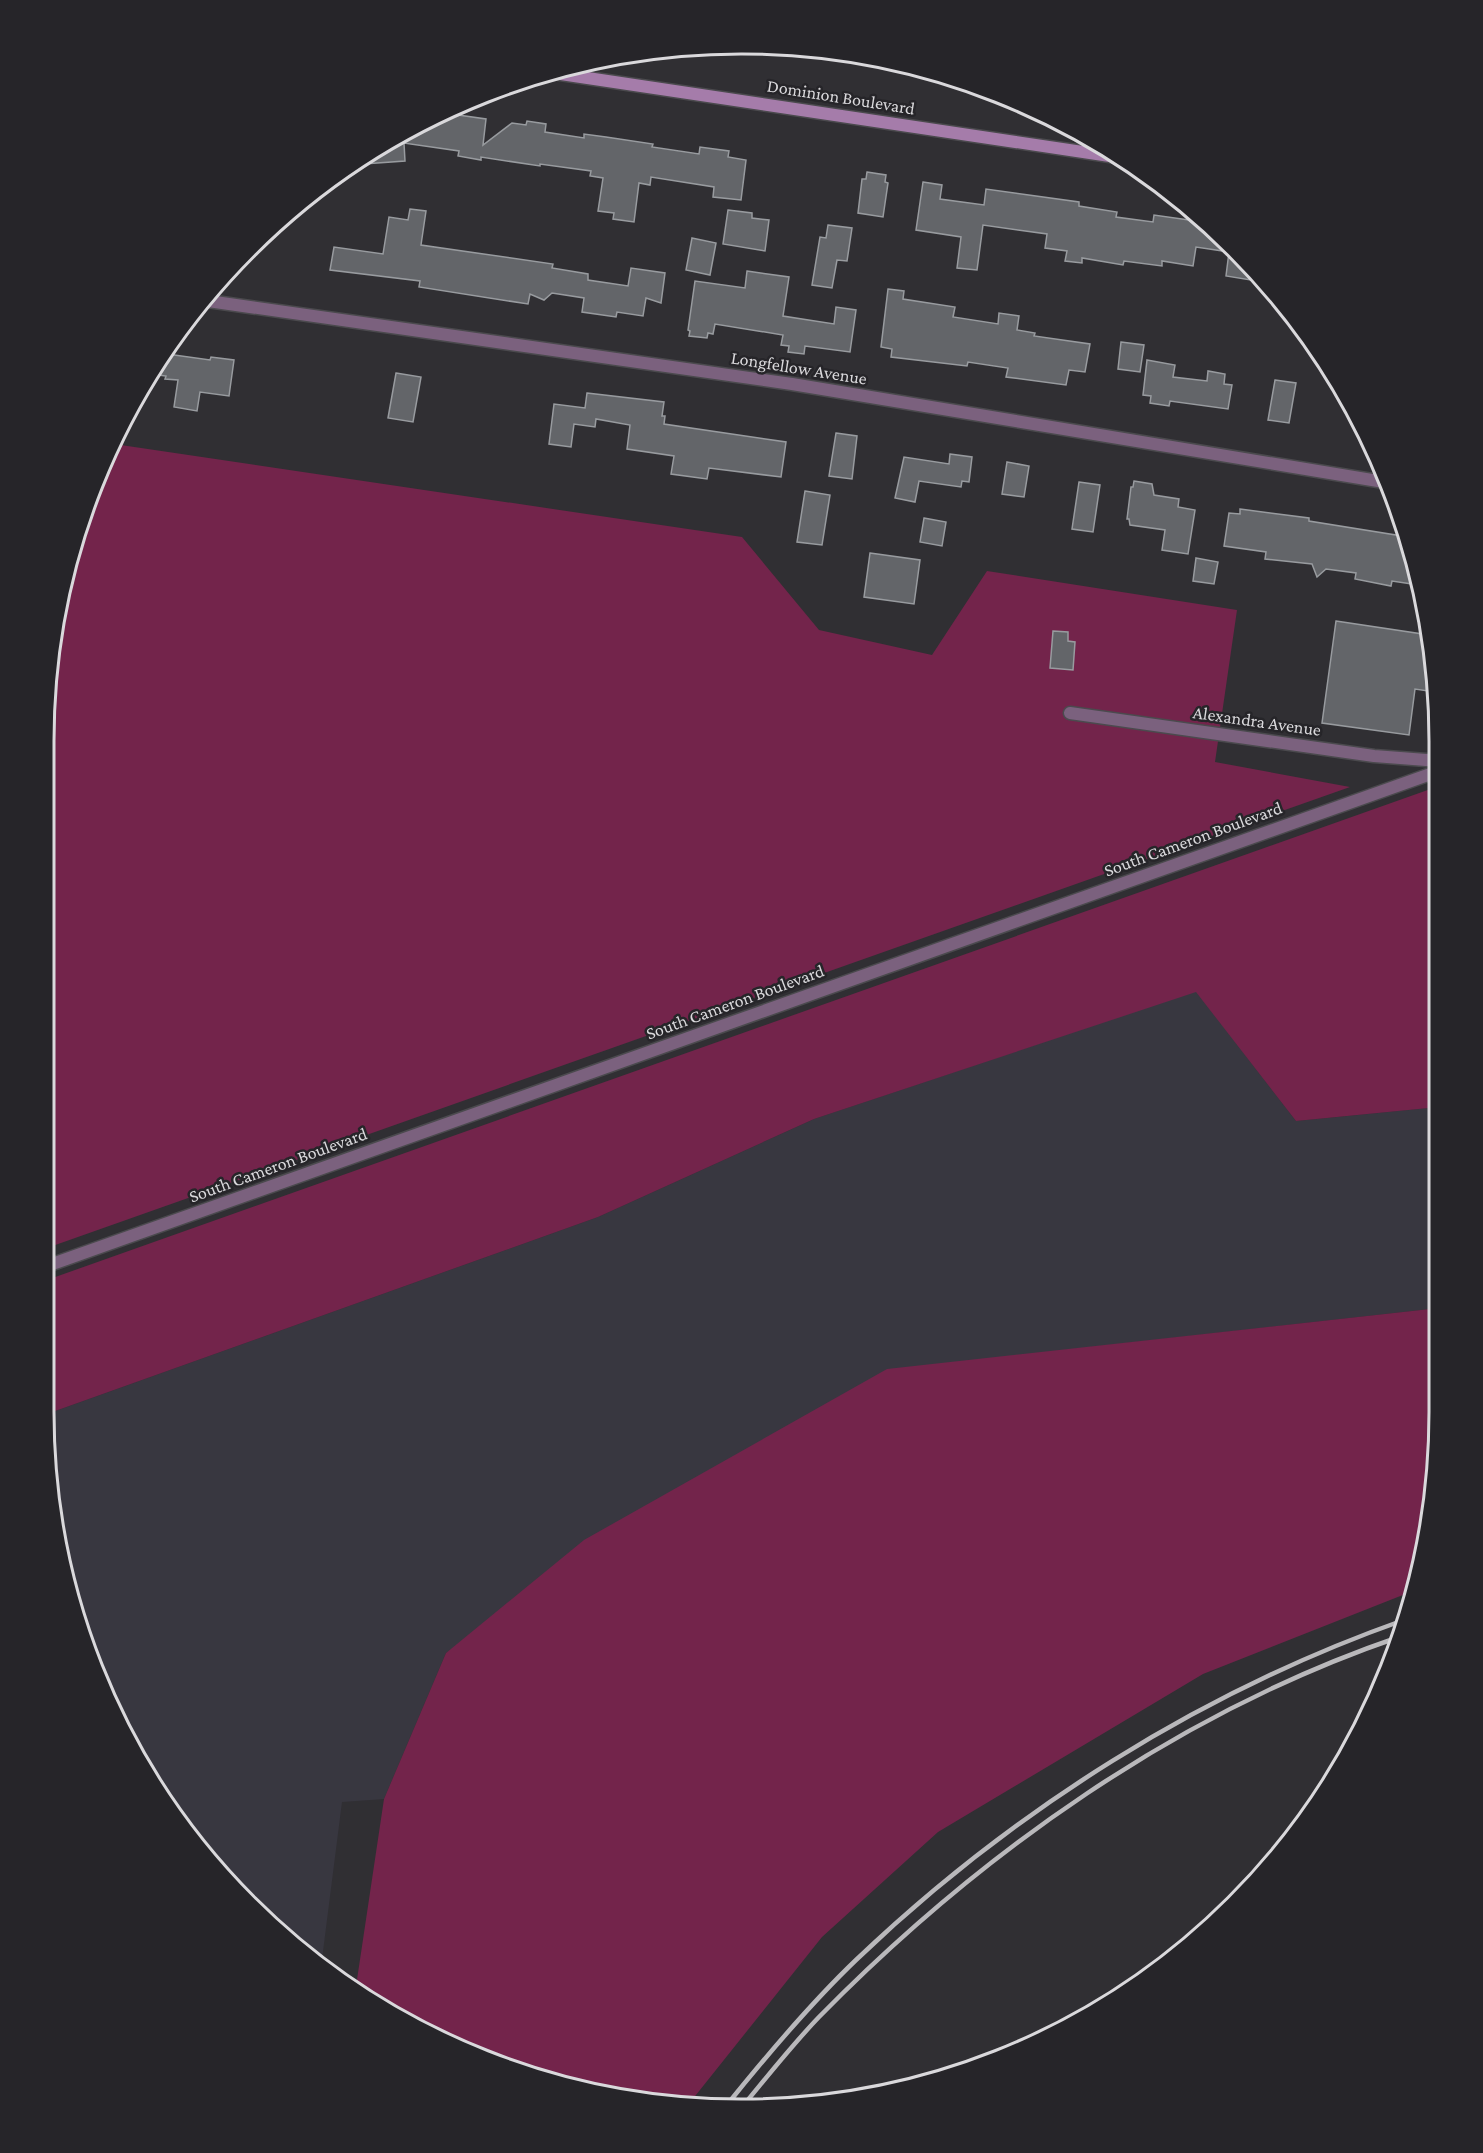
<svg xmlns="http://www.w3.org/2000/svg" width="1483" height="2153" font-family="'Crimson Pro',serif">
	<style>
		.built { fill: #383740 }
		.green { fill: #73244b }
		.building { fill: #636569; stroke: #989b9f; stroke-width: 1.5 }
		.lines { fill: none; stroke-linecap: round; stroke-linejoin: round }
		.street-casing { stroke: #4b4a4e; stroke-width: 15 }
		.secondary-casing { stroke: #4b4a4e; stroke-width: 15 }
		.street { stroke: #7b617e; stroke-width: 12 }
		.secondary { stroke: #a57caa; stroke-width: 12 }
		.rail { stroke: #b9b8bb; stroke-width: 4.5 }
		.labels { text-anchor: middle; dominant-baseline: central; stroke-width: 5; stroke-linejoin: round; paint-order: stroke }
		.street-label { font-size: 18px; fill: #dad9dc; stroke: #262529 }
		.rim { fill: none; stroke: #dad9dc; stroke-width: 3 }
	</style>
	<rect width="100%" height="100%" fill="#302f33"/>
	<path class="built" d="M1196,991L1296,1121L1439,1107V1308L887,1370L446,1653L384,1799L342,1802L321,1967L282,1936L161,1799L97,1679L67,1592L44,1415L598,1217L814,1119Z"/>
	<g class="green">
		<path d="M114,444L742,537L819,630L932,655L987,571L1237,610L1215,762L1350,787L44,1249V741L57,606L81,517Z"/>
		<path d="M1439,786V1107L1296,1121L1196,992L814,1119L598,1217L44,1415V1281Z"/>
		<path d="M1439,1308V1412L1426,1548L1413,1591L1203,1674L938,1832L822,1937L688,2105L651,2104L474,2056L355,1993L384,1799L446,1653L584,1540L887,1369Z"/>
	</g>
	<g class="building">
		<path d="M444,113L486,119L483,145L512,123L526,125L527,121L546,124L545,132L584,138V134L606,137L653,144L652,147L699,154L700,147L729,151L728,157L746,160L741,200L713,197L714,187L651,177L650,185L639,183L634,222L613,219L614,213L598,211L603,178L590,176L591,171L540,164V166L481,157V160L458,156L459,151L404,143L405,161L349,165Z"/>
		<path d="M867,172L886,175L885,182L888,183L883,217L858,213L862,179H866Z"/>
		<path d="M923,182L942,185L940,199L984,205L986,189L1079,202V206L1117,212L1116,217L1153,222L1154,215L1203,222L1235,248L1263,282L1226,276L1229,252L1196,247L1193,266L1162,261V266L1124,261L1123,265L1082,258V263L1065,261L1067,251L1045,248L1047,234L983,225L977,270L957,268L961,237L916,230Z"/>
		<path d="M410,209L426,211L421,245L553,264L552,268L588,274V280L628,286L631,268L665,273L661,303L646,298L643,316L617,312L616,317L582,312L584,298L552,293L544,300L530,294L528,304L419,287L420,281L330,270L334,247L383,254L389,217L408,220Z"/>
		<path d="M728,210L752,213V218L769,220L765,251L723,244Z"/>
		<path d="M828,225L852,228L847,261L837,260L832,288L812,285L820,237L826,238Z"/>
		<path d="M692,238L716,243L710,275L686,270Z"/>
		<path d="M747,271L789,277L783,316L834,324L836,307L856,310L850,352L805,346L804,354L788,352L789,346L781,345L783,335L715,324L713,334L708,333L707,338L689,336L690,331L688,330L695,281L745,288Z"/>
		<path d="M888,289L904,291L903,299L955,307L953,317L998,324L999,313L1019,316L1017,330L1035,333L1034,336L1090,344L1085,372L1069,370L1066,385L1006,377L1008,368L968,362L967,366L891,357L892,349L881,347Z"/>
		<path d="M1121,342L1144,345L1140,372L1118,369Z"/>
		<path d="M167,354L210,360L211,357L234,360L229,396L200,392L197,411L174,407L178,380L165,379L166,376L159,375L161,362Z"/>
		<path d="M1147,360L1175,365L1173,377L1207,381L1208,371L1225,374L1224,384L1232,385L1228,409L1170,401L1169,406L1150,403L1151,396L1143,395Z"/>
		<path d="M396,373L421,377L413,422L388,418Z"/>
		<path d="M1275,380L1296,383L1289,423L1268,420Z"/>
		<path d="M587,393L664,402L662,416H665L664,424L786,442L781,477L709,468L707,479L671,474L674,456L627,449L630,425L596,419L595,427L574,424L571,447L549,444L554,404L585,408Z"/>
		<path d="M836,433L857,436L852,479L829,476Z"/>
		<path d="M950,454L972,457L969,482L962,481L961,487L919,481L915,502L895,498L904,457L949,464Z"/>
		<path d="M1007,462L1029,466L1024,497L1002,494Z"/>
		<path d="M1134,481L1152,484L1154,495L1179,499L1178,507L1195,510L1188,554L1162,550L1165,530L1130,525L1129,519H1127L1131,487H1133Z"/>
		<path d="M1079,482L1100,485L1093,532L1072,529Z"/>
		<path d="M805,491L830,495L822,545L797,542Z"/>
		<path d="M1240,509L1309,518V521L1402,536L1419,585L1392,581L1391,586L1355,579L1356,573L1326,569L1317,577L1312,564L1265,559L1266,552L1224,546L1229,513L1240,514Z"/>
		<path d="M924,518L946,522L942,546L920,542Z"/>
		<path d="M870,553L920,560L914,604L864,597Z"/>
		<path d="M1196,558L1218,562L1214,584L1193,581Z"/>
		<path d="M1336,621L1429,635L1432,665L1428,691L1415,689L1409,735L1322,723Z"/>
		<path d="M1053,631L1068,632V641L1075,642L1073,670L1050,668Z"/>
	</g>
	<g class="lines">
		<defs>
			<g id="street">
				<path d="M208,301L792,384L1384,482"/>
				<path d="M1070,713L1374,756L1439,761"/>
				<path d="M44,1267L1439,771"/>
			</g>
			<path id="secondary" d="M554,73L1123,158"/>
		</defs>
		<use href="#street" class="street-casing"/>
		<use href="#secondary" class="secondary-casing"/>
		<use href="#street" class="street"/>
		<use href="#secondary" class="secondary"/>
		<g class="rail">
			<path d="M726,2106C767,2055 809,2005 856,1960C1012,1811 1200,1692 1404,1620"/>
			<path d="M742,2107C767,2077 792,2045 819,2017C981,1852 1179,1712 1399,1637"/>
		</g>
	</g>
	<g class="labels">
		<g class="street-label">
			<text transform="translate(841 97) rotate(9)">Dominion Boulevard</text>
			<text transform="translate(799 368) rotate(9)">Longfellow Avenue</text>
			<text transform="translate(1257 721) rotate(8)">Alexandra Avenue</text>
			<text transform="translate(1193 839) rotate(-20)">South Cameron Boulevard</text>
			<text transform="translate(735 1002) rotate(-20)">South Cameron Boulevard</text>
			<text transform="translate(278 1165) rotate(-20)">South Cameron Boulevard</text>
		</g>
	</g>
	<path d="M0 0H1483V2153H0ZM741 54H742A687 687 0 0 1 1429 741V1412A687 687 0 0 1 742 2099H741A687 687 0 0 1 54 1412V741A687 687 0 0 1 741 54Z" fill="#262529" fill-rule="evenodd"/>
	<path class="rim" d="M741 54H742A687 687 0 0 1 1429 741V1412A687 687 0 0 1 742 2099H741A687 687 0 0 1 54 1412V741A687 687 0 0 1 741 54Z"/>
</svg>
